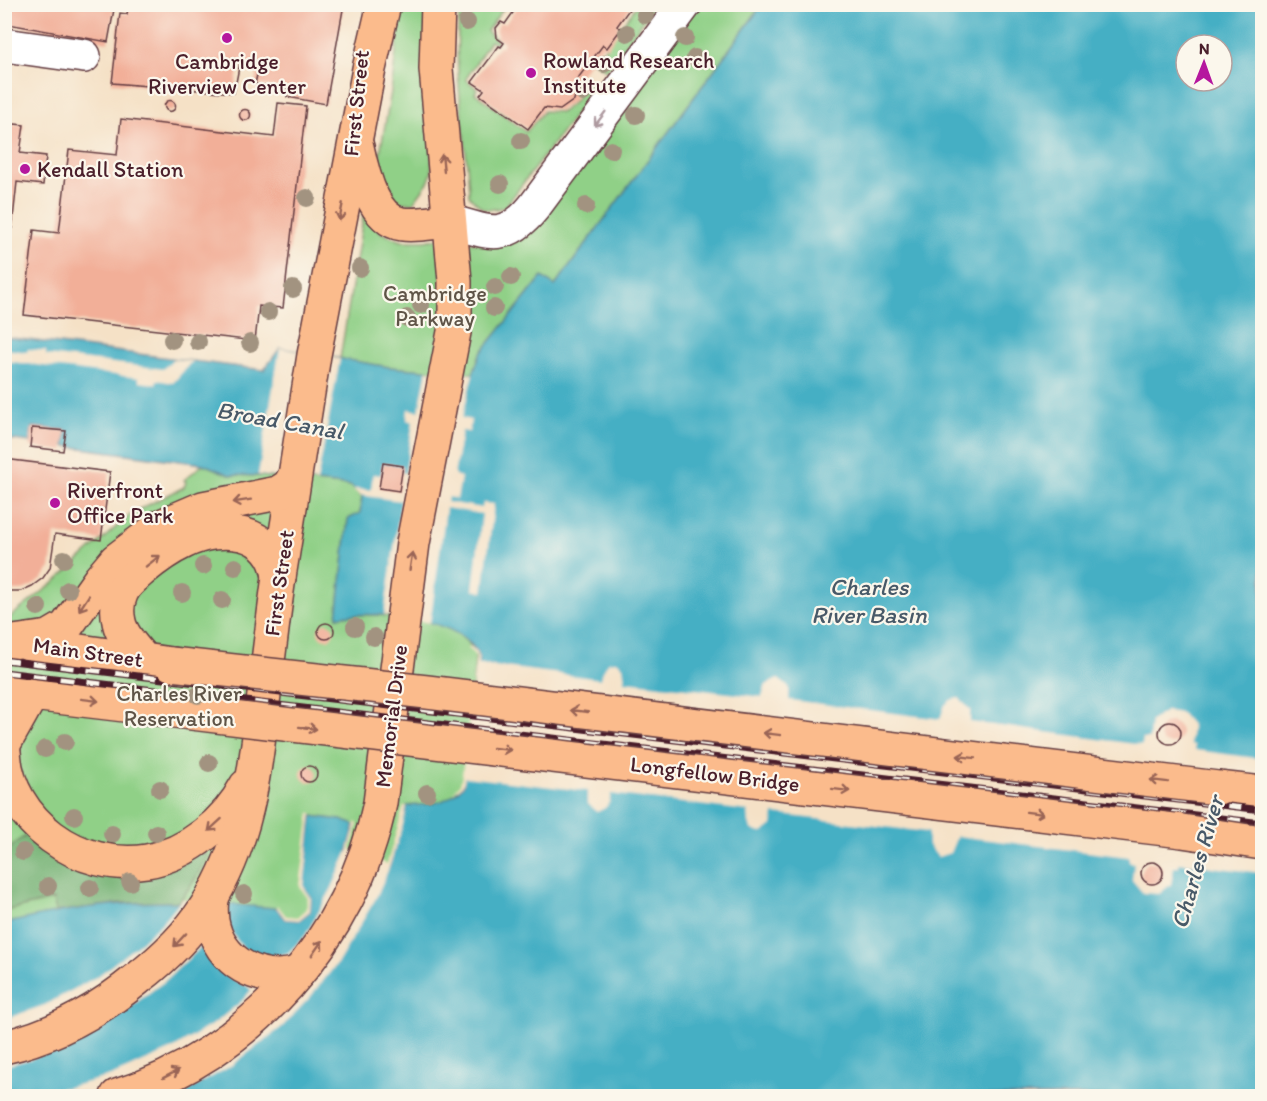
<svg xmlns="http://www.w3.org/2000/svg" width="1267" height="1101" font-family="Itim,sans-serif">
	<style>
		.green { fill: #90d087; stroke: #6d7859; stroke-width: 1.5 }
		.forest { fill: #74b274; stroke: #5f6850; stroke-width: 1.5 }
		.water { fill: #45afc4; stroke: #486778; stroke-width: 1.5; fill-rule: evenodd }
		.pier { fill: #f5e1c6 }
		.building { fill: #f2af98 }
		.lines { fill: none; stroke-linecap: round; stroke-linejoin: round }
		.minor-casing { stroke: #643c42; stroke-width: 36 }
		.major-casing { stroke: #643c42; stroke-width: 36 }
		.highway-casing { stroke: #643c42; stroke-width: 36 }
		.minor { stroke: #fff; stroke-width: 33 }
		.major { stroke: #fbbb8c; stroke-width: 33 }
		.highway { stroke: #fbbb8c; stroke-width: 33 }
		.rail-casing { stroke: #4a1f2b; stroke-width: 7 }
		.rail { stroke: #fbf7ec; stroke-width: 4.5; stroke-dasharray: 14; stroke-linecap: butt }
		.highway-bridge-casing { stroke: #643c42; stroke-width: 36; stroke-linecap: butt }
		.highway-bridge { stroke: #fbbb8c; stroke-width: 33 }
		.tree { fill: #a29380 }
		.oneway { stroke: #ae9aa0 }
		.oneway2 { stroke: #9a6557 }
		.poi-dot { fill: #b5179e; stroke: #fbf7ec; stroke-width: 2 }
		.labels { text-anchor: middle; dominant-baseline: central; stroke-width: 4.5; stroke-linejoin: round; paint-order: stroke }
		.poi-label { font-size: 22px; fill: #4a1f2b; stroke: #fbf7ec; text-anchor: start }
		.street-label { font-size: 22px; fill: #4a1f2b; stroke: #fbf7ec }
		.park-label { font-size: 22px; fill: #5f5447; stroke: #fbf7ec }
		.water-label { font-size: 24px; font-style: italic; fill: #485968; stroke: #fbf7ec }
	</style>
	<rect width="100%" height="100%" fill="#fbf7ec"/>
	<filter id="ink" filterUnits="userSpaceOnUse"><feTurbulence type="fractalNoise" baseFrequency=".0167" numOctaves="2"/><feDisplacementMap in="SourceGraphic" scale="12" xChannelSelector="R" yChannelSelector="G"/><feConvolveMatrix kernelMatrix="1 2 1 2 8 2 1 2 1" color-interpolation-filters="sRGB"/></filter>
	<filter id="wash" filterUnits="userSpaceOnUse"><feTurbulence type="fractalNoise" baseFrequency=".008" numOctaves="4" result="noise"/><feDisplacementMap in="SourceGraphic" scale="24" xChannelSelector="R" yChannelSelector="G"/><feGaussianBlur stdDeviation="1.35" result="paint"/><feColorMatrix in="noise" values="0 0 0 0 0 0 0 0 0 0 0 0 0 0 0 0 0 1.4 0 .05"/><feComposite in="paint" operator="in"/></filter>
	<g filter="url(#wash)">
		<rect width="100%" height="100%" fill="#f5e1c6"/>
		<g class="green">
			<path d="M402,5H427L432,172L429,181L413,203H395L379,185V158L391,92Z"/>
			<path d="M461,5H506L487,31L498,41L496,44L490,41L466,79L477,89L475,93L526,132L544,111L562,112L577,99L578,82L580,79L595,89L505,207C485,212 482,211 469,195C467,132 450,68 461,5Z"/>
			<path d="M637,5H655L607,71L594,62Z"/>
			<path d="M695,5H762L555,286L542,277L480,354L473,374L389,367L340,359L364,212L382,233L402,241H425L435,239L480,243Z"/>
			<path d="M203,464L230,475L263,476L351,486L362,497L360,513L348,520L337,617C364,612 428,616 452,630C462,635 468,644 476,651L463,785C448,805 430,804 407,806L389,868L348,851L341,820L312,816L310,911L299,920L147,902L82,908L5,924V621L55,582L132,513L184,487L186,482L184,480Z"/>
		</g>
		<path class="forest" d="M30,834L42,847L205,853L208,856L194,881L179,902L122,903L56,912L53,900L5,911L4,854L19,840Z"/>
		<path class="water" d="M762,5H1262V1096H5L4,924C43,914 82,907 121,904C173,899 225,904 277,908L285,919L299,920L310,911L311,897L303,887L312,816L341,820L355,825L348,851L389,867L407,806C431,804 447,805 463,785L479,657C464,617 373,610 337,617L348,519L360,513L362,497L351,486L263,476L230,475L203,464L65,446L66,430L32,427L30,442L5,439V337L264,370L280,348L389,367L473,374L480,354L542,277L555,286ZM1186,45H1222V81H1186Z"/>
		<g class="pier">
			<path d="M280,348L340,359L317,482L258,475Z"/>
			<path d="M5,349L27,352L28,349L46,351V355L163,369L173,359L192,361L173,383L157,380L156,384L139,382V378L5,361Z"/>
			<path d="M427,370L473,374L462,418L471,420L469,432L462,431L454,475L461,477L457,499L448,497L447,502L482,508L483,503L494,504L483,592L473,590L482,514L446,508L430,623L384,615L401,501L359,495L353,489L371,490L373,474L381,475L383,463L403,466L402,472L405,473L413,422L407,420L408,409L419,411Z"/>
			<path d="M468,647H471L476,651L478,664L600,679L605,667L609,662L616,661L623,666L625,681L762,697L766,685L778,679L789,687V700L940,719L945,705L951,700L959,698L970,710V722L1142,745L1143,739H1149L1151,721L1166,711L1181,713L1192,726L1190,744L1194,745V750L1262,759V873L1179,863V867H1174L1171,884L1159,894L1143,893L1132,880L1134,863L1129,862V857L957,836L950,853L938,857L928,845V832L774,814L772,825L768,829L762,833L757,832L751,829L749,823L748,811L611,794L609,803L605,808L597,812L587,803V791L465,777L463,785L453,793L460,784L462,776L476,657Z"/>
			<path d="M404,806H407L403,825L389,868L376,898L339,961L311,996L282,1027L231,1066L178,1096H4L5,1094L65,1088L111,1076L171,1050L216,1022L242,1001L251,990L247,986L229,977L217,968L205,949L201,947L165,981L110,1022L65,1045L30,1059L5,1066V1019L45,1005L98,976L135,947L160,925L182,899L229,901L226,913L227,926L247,954L267,959L288,953L305,936L332,888L348,851L356,822L358,824L351,849L387,864Z"/>
			<path d="M310,813H312L304,887L311,897L310,911L299,920L285,919L277,908V905L286,916L298,917L307,909L308,898L300,887Z"/>
		</g>
		<g id="blocks">
			<g class="building">
				<path d="M12,4H115L108,42L8,24Z"/>
				<path d="M129,4H344L326,104L287,97L289,89L255,84L259,66L240,62L234,93L112,83L120,13L127,14Z"/>
				<path d="M514,4H633L617,26L621,29L607,48L603,45L575,82L577,86L574,100L560,110L544,108L528,129L480,95L484,90L472,82L499,46L501,47L504,43L497,38L496,28L501,22L505,24L517,7Z"/>
				<circle cx="170" cy="106" r="5.5"/>
				<path d="M278,103L306,106L283,308L259,306L255,341L24,315L34,230L59,233L69,150L117,155L121,119L274,137Z"/>
				<circle cx="245" cy="115" r="5.5"/>
				<path d="M4,123L24,125L20,153L46,156L43,185L17,182L12,228L4,227Z"/>
				<path d="M32,428L66,431L63,451L30,447Z"/>
				<path d="M4,459L110,472L101,540L55,534L50,568L43,578L32,586L21,591H4Z"/>
				<path d="M383,463L403,466L399,491L379,488Z"/>
				<circle cx="326" cy="631" r="8"/>
				<circle cx="1170" cy="733" r="11"/>
				<circle cx="309" cy="774" r="8"/>
				<circle cx="1152" cy="873" r="11"/>
			</g>
		</g>
	</g>
	<g filter="url(#ink)">
		<use href="#blocks" fill-opacity="0" stroke="#643c42" stroke-width="1.5"/>
		<g class="lines">
			<defs>
				<g id="minor">
					<path d="M4,45L84,56"/>
					<path d="M449,221C488,232 505,243 534,207L685,4"/>
				</g>
				<g id="major">
					<path d="M357,147C362,171 373,220 402,224C417,226 434,222 449,221"/>
					<path d="M279,577L314,355L369,69L384,4"/>
					<path d="M13,642L49,637L66,627L100,579L116,560L161,526L203,508L278,493L289,486L293,479"/>
					<path d="M30,644L144,660"/>
					<path d="M4,690L32,694"/>
					<path d="M117,1096C249,1056 353,938 380,803L413,543L455,327V281L436,69L438,4"/>
				</g>
				<g id="highway">
					<path d="M4,744L32,694L166,710"/>
					<path d="M4,752C8,822 80,872 147,861C188,854 227,822 246,786"/>
					<path d="M1218,788L1262,793"/>
					<path d="M214,893C210,902 211,911 212,921C219,962 259,984 298,973"/>
					<path d="M4,1047C53,1036 98,1011 137,979C163,959 188,935 206,907C246,844 255,776 263,703C268,661 273,619 279,577C273,528 221,524 184,542C169,549 155,559 142,570C134,577 124,585 121,594C117,603 117,613 119,622C122,637 135,649 144,660L171,664"/>
				</g>
			</defs>
			<use href="#minor" class="minor-casing"/>
			<use href="#major" class="major-casing"/>
			<use href="#highway" class="highway-casing"/>
			<use href="#minor" class="minor"/>
			<use href="#major" class="major"/>
			<use href="#highway" class="highway"/>
			<defs>
				<g id="rail">
					<path d="M4,660L1262,810"/>
					<path d="M4,672L1262,823"/>
				</g>
			</defs>
			<use href="#rail" class="rail-casing"/>
			<use href="#rail" class="rail"/>
			<defs>
				<g id="highway-bridge">
					<path d="M171,664L427,692L1218,788"/>
					<path d="M166,710L1182,831L1262,843"/>
				</g>
			</defs>
			<use href="#highway-bridge" class="highway-bridge-casing"/>
			<use href="#highway-bridge" class="highway-bridge"/>
		</g>
		<g class="tree">
			<circle cx="645" cy="15" r="9"/>
			<circle cx="467" cy="22" r="9"/>
			<circle cx="627" cy="33" r="9"/>
			<circle cx="685" cy="38" r="9"/>
			<circle cx="695" cy="58" r="9"/>
			<circle cx="604" cy="64" r="9"/>
			<circle cx="583" cy="93" r="9"/>
			<circle cx="636" cy="115" r="9"/>
			<circle cx="521" cy="141" r="9"/>
			<circle cx="611" cy="150" r="9"/>
			<circle cx="500" cy="184" r="9"/>
			<circle cx="307" cy="198" r="9"/>
			<circle cx="586" cy="206" r="9"/>
			<circle cx="360" cy="268" r="9"/>
			<circle cx="511" cy="277" r="9"/>
			<circle cx="495" cy="287" r="9"/>
			<circle cx="293" cy="289" r="9"/>
			<circle cx="421" cy="305" r="9"/>
			<circle cx="494" cy="308" r="9"/>
			<circle cx="268" cy="312" r="9"/>
			<circle cx="407" cy="318" r="9"/>
			<circle cx="172" cy="340" r="9"/>
			<circle cx="198" cy="342" r="9"/>
			<circle cx="250" cy="343" r="9"/>
			<circle cx="64" cy="559" r="9"/>
			<circle cx="203" cy="566" r="9"/>
			<circle cx="235" cy="567" r="9"/>
			<circle cx="68" cy="590" r="9"/>
			<circle cx="182" cy="593" r="9"/>
			<circle cx="222" cy="600" r="9"/>
			<circle cx="38" cy="607" r="9"/>
			<circle cx="355" cy="627" r="9"/>
			<circle cx="374" cy="637" r="9"/>
			<circle cx="198" cy="695" r="9"/>
			<circle cx="65" cy="742" r="9"/>
			<circle cx="45" cy="749" r="9"/>
			<circle cx="209" cy="763" r="9"/>
			<circle cx="160" cy="789" r="9"/>
			<circle cx="427" cy="793" r="9"/>
			<circle cx="74" cy="816" r="9"/>
			<circle cx="156" cy="833" r="9"/>
			<circle cx="112" cy="834" r="9"/>
			<circle cx="23" cy="852" r="9"/>
			<circle cx="130" cy="882" r="9"/>
			<circle cx="48" cy="886" r="9"/>
			<circle cx="90" cy="888" r="9"/>
			<circle cx="244" cy="894" r="9"/>
		</g>
		<defs><path id="oneway-shaft" d="M-6 0H5M1.5-3L5.5 0L1.5 3" fill="none" stroke-width="1.6" stroke-linecap="round" stroke-linejoin="round" transform="scale(1.5)"/></defs>
		<use class="oneway" href="#oneway-shaft" transform="translate(600 119) rotate(127)"/>
		<g class="oneway2">
			<use href="#oneway-shaft" transform="translate(443 163) rotate(-96)"/>
			<use href="#oneway-shaft" transform="translate(341 212) rotate(101)"/>
			<use href="#oneway-shaft" transform="translate(242 501) rotate(171)"/>
			<use href="#oneway-shaft" transform="translate(153 561) rotate(-38)"/>
			<use href="#oneway-shaft" transform="translate(411 561) rotate(-81)"/>
			<use href="#oneway-shaft" transform="translate(84 603) rotate(123)"/>
			<use href="#oneway-shaft" transform="translate(90 700) rotate(7)"/>
			<use href="#oneway-shaft" transform="translate(579 711) rotate(-173)"/>
			<use href="#oneway-shaft" transform="translate(308 728) rotate(7)"/>
			<use href="#oneway-shaft" transform="translate(772 734) rotate(-173)"/>
			<use href="#oneway-shaft" transform="translate(502 749) rotate(6)"/>
			<use href="#oneway-shaft" transform="translate(966 757) rotate(-173)"/>
			<use href="#oneway-shaft" transform="translate(1159 781) rotate(-173)"/>
			<use href="#oneway-shaft" transform="translate(841 790) rotate(7)"/>
			<use href="#oneway-shaft" transform="translate(1035 813) rotate(7)"/>
			<use href="#oneway-shaft" transform="translate(215 825) rotate(138)"/>
			<use href="#oneway-shaft" transform="translate(180 940) rotate(133)"/>
			<use href="#oneway-shaft" transform="translate(317 948) rotate(-55)"/>
			<use href="#oneway-shaft" transform="translate(171 1074) rotate(-27)"/>
		</g>
	</g>
	<g class="poi-dot">
		<circle cx="227" cy="38" r="6"/>
		<circle cx="531" cy="73" r="6"/>
		<circle cx="25" cy="169" r="6"/>
		<circle cx="55" cy="503" r="6"/>
	</g>
	<g class="labels">
		<g class="poi-label">
			<text x="543" y="60">Rowland Research<tspan x="543" dy="25">Institute</tspan></text>
			<text x="227" y="61" text-anchor="middle">Cambridge<tspan x="227" dy="25">Riverview Center</tspan></text>
			<text x="37" y="169">Kendall Station</text>
			<text x="67" y="490">Riverfront<tspan x="67" dy="25">Office Park</tspan></text>
		</g>
		<g class="street-label">
			<text transform="translate(356 103) rotate(-84)">First Street</text>
			<text transform="translate(279 583) rotate(-82)">First Street</text>
			<text transform="translate(88 652) rotate(8)">Main Street</text>
			<text transform="translate(391 716) rotate(-83)">Memorial Drive</text>
			<text transform="translate(715 774) rotate(7)">Longfellow Bridge</text>
		</g>
		<g class="park-label">
			<text x="435" y="293">Cambridge<tspan x="435" dy="25">Parkway</tspan></text>
			<text x="179" y="693">Charles River<tspan x="179" dy="25">Reservation</tspan></text>
		</g>
		<g class="water-label">
			<text transform="translate(280 420) rotate(10)">Broad Canal</text>
			<text x="869" y="586">Charles<tspan x="869" dy="28">River Basin</tspan></text>
			<text transform="translate(1197 862) rotate(-74)">Charles River</text>
		</g>
	</g>
	<rect width="1267" height="1101" fill="none" stroke="#fbf7ec" stroke-width="24"/>
	<g transform="translate(1204 63) rotate(1)"><circle r="28" fill="#fbf7ec" stroke="#b4a19f" stroke-width="1.5"/>
	<path d="M0-4.5L10 22L0 15L-10 22Z" fill="#b5179e"/>
	<text y="-9" font-size="16" font-weight="bold" text-anchor="middle" fill="#4a1f2b">N</text>
	</g>
</svg>
